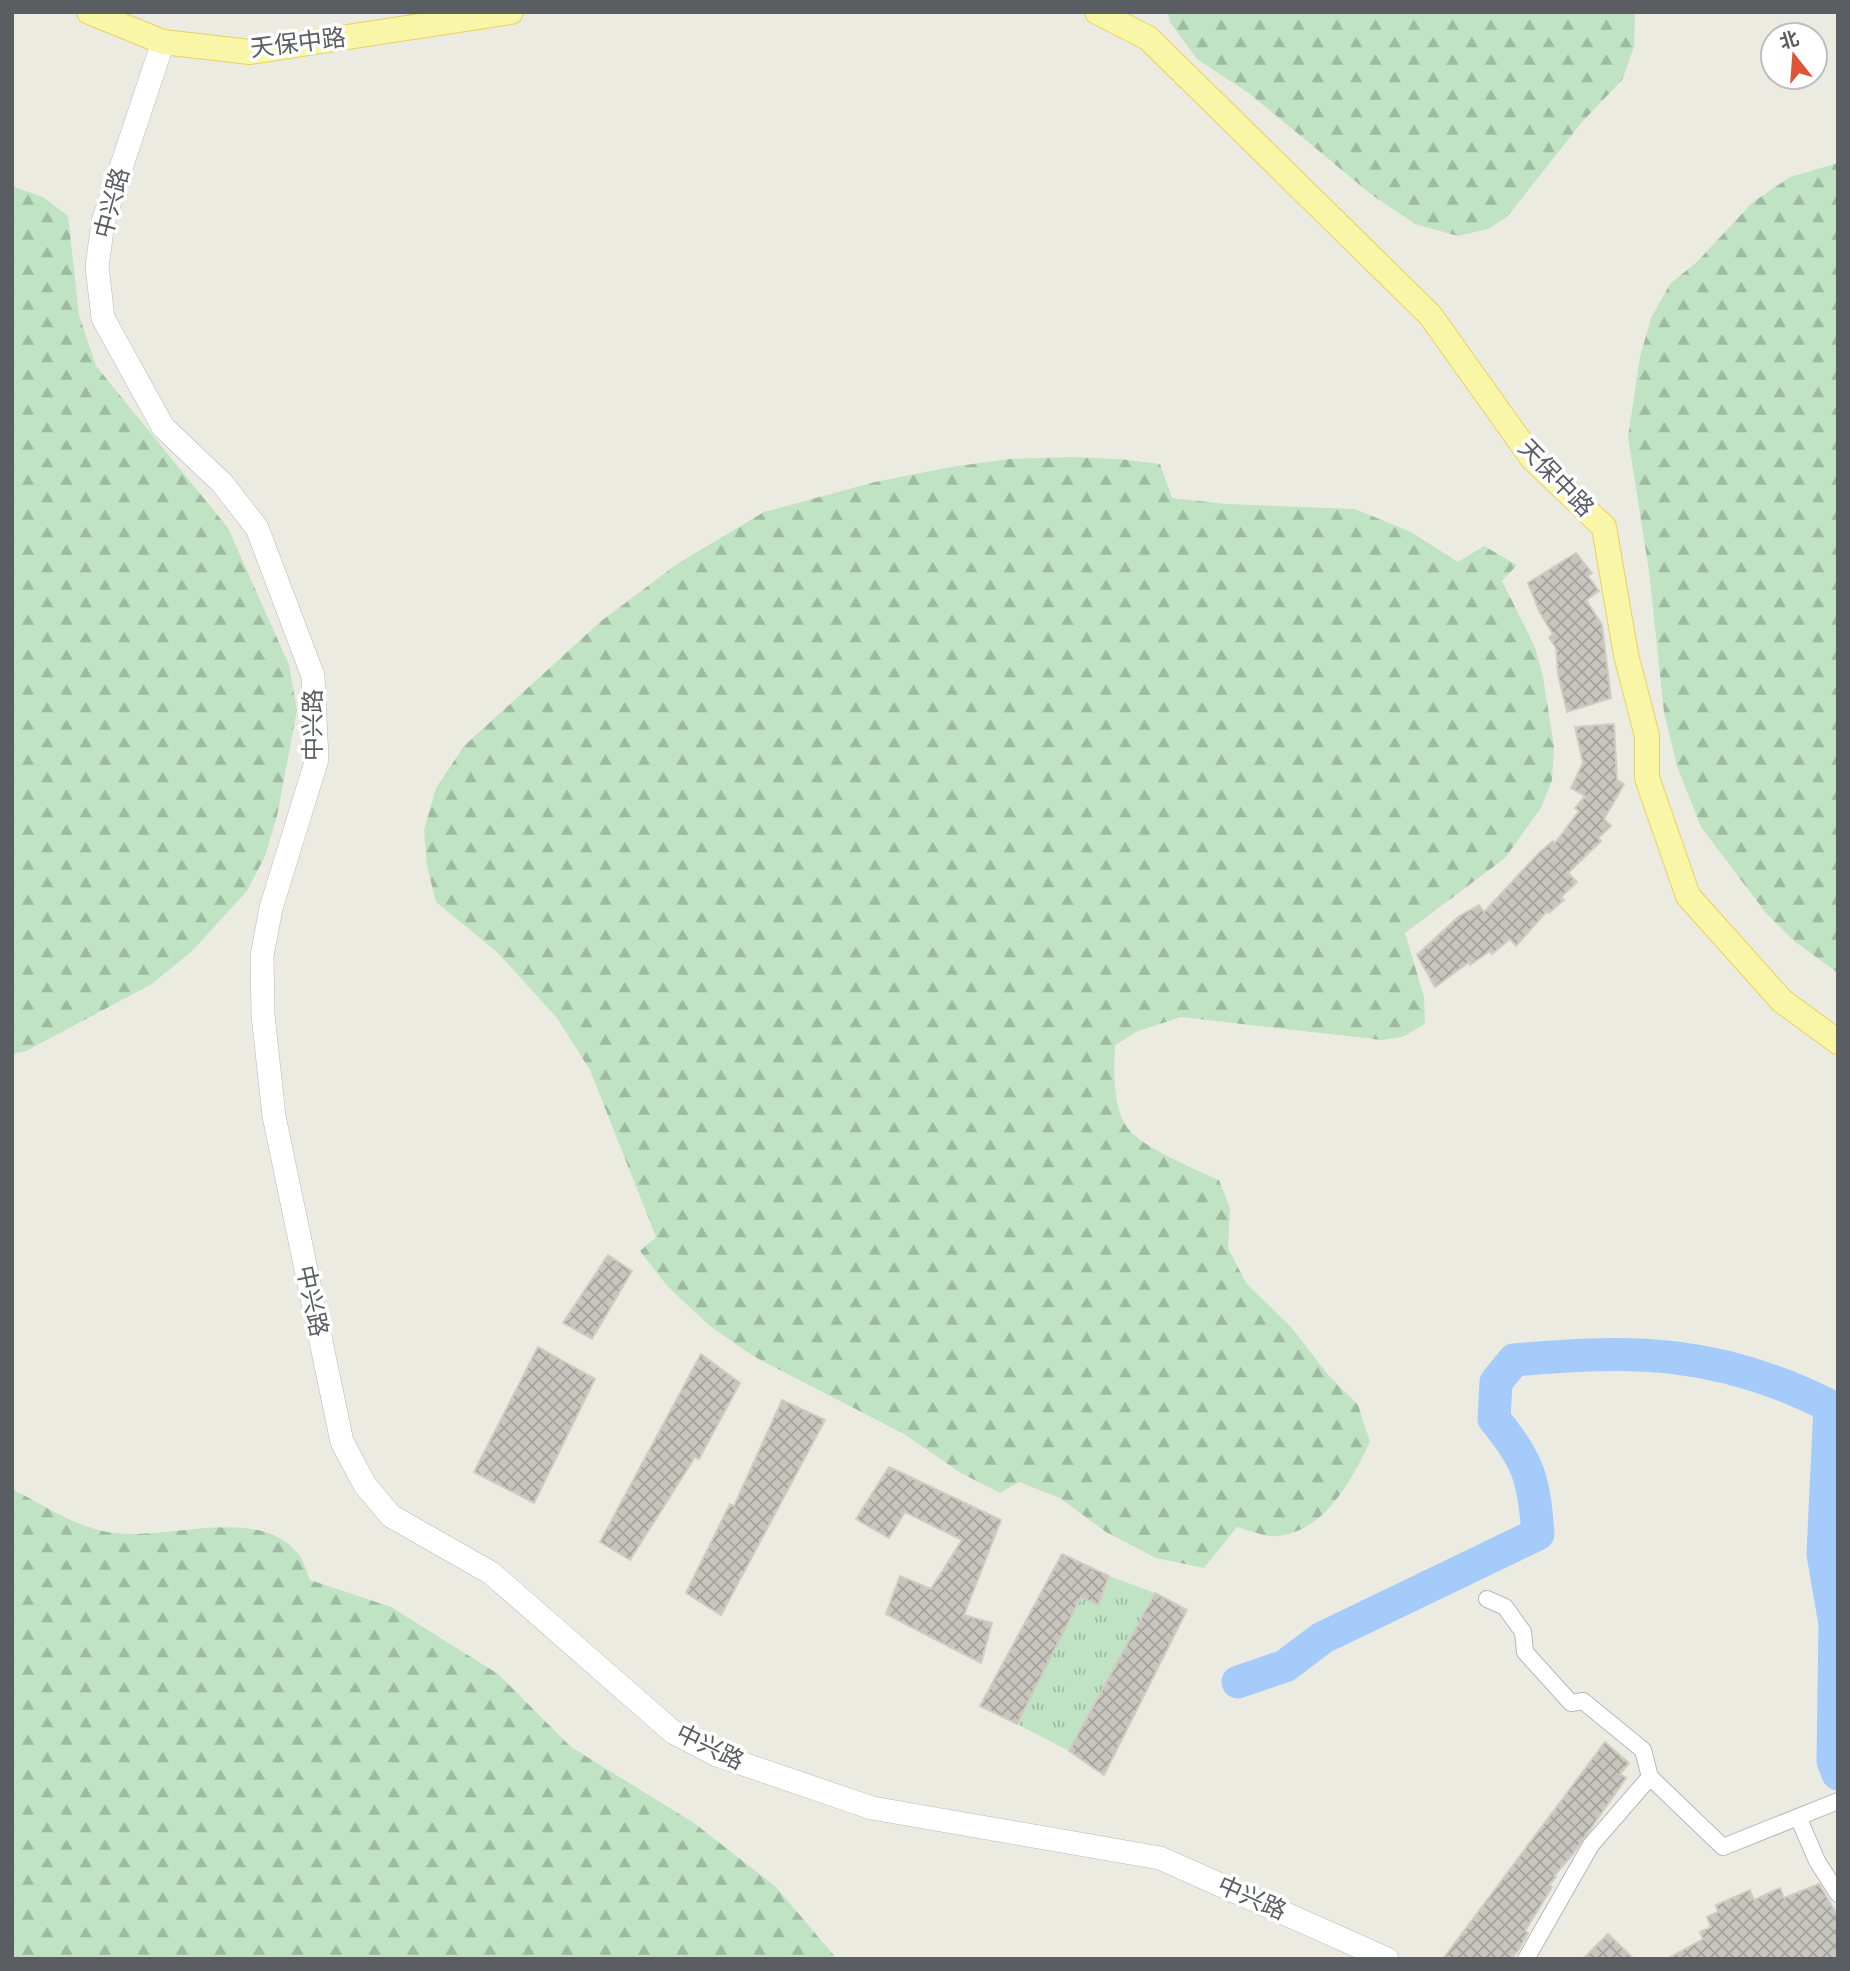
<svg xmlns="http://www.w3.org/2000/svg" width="1850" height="1971" font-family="Signika,'Noto Sans SC',sans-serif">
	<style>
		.grass { fill: url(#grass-tufts) }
		.forest { fill: url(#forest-firs) }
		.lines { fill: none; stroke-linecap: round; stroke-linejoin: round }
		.river { stroke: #a4cbfa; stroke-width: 33 }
		.building { fill: url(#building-cross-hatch); stroke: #d0cdc0; stroke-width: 2 }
		.street-casing { stroke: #b4b7bc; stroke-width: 18 }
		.secondary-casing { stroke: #b5b8be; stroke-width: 24 }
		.primary-casing { stroke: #e9d15e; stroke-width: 26 }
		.street { stroke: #fff; stroke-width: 16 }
		.secondary { stroke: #fff; stroke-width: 23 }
		.primary { stroke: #faf6a8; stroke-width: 24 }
		.labels { text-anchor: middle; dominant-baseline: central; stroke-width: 7; stroke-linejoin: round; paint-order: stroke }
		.street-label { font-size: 24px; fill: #5a5d62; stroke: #fff }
	</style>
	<defs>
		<pattern id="grass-tufts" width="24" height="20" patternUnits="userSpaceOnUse" patternTransform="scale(1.75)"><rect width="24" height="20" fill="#bfe3c3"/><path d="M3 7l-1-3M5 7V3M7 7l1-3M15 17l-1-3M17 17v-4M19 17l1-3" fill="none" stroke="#9ebba2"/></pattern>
		<pattern id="forest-firs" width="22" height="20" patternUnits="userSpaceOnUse" patternTransform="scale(1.75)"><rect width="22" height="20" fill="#bfe3c3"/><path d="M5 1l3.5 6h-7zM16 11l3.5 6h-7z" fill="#9ebba2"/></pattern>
		<pattern id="building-cross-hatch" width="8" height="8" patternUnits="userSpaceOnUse" patternTransform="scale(1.75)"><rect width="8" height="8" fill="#c8c5bf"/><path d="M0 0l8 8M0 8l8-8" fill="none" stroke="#a5a39f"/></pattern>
	</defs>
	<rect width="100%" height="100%" fill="#ecebe2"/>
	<path class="grass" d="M1109,1576L1155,1593L1069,1751L1017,1724L1081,1597L1098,1604Z"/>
	<g class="forest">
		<path d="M1168,12H1635L1634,47L1622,80L1582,122L1507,217L1488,229L1458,236L1415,224L1372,195L1250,94L1197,59L1170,22Z"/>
		<path d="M1838,163V973L1794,941L1766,913L1701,827L1677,766L1664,712L1649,571L1628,437L1640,357L1651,318L1670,284L1698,261L1752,203L1790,177Z"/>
		<path d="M12,186L43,197L68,216L79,315L96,366L228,528L289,665L297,710L277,816L265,856L247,891L193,950L152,984L26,1051L12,1054Z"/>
		<path d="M1072,457L1119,459L1160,464L1172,498L1226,504L1355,509L1411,532L1458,562L1484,546L1517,565L1502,581L1535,647L1543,677L1554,747L1552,780L1541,808L1505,858L1405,933L1424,997L1425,1024L1402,1037L1382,1040L1181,1017L1138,1031L1115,1045C1114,1071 1112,1108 1129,1130C1141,1146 1198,1171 1219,1180L1230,1208L1228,1248L1246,1283L1291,1327L1329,1376L1358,1405L1370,1442C1351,1480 1327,1529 1279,1536C1267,1538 1249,1530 1237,1527L1204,1568L1156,1558L1106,1532L1060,1498L1019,1482L1000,1493L961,1473L904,1434L753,1356L710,1326L668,1287L640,1251L656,1237L590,1070L557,1018L497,952L436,902L427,866L424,830L436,788L464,746L600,622L677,564L764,512L875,482L951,467L1009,459Z"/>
		<path d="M12,1489C46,1506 77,1529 115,1533C169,1540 261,1504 299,1555C304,1562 307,1572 310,1580L391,1607L498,1674L571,1747L694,1823L776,1887L837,1959H12Z"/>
	</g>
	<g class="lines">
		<path class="river" d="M1238,1682L1285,1666L1322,1638L1538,1534C1534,1480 1529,1461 1494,1419L1496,1382L1514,1360C1634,1349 1719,1350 1830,1406L1823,1554L1835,1624L1833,1761L1838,1774"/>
	</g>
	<g class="building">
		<path d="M1576,553L1592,573L1588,576L1599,591L1586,600L1602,625L1611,698L1567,712L1558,674L1556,648L1549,637L1553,634L1540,613L1528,583Z"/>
		<path d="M1614,724L1617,780L1624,784L1604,819L1611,826L1598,838L1601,841L1568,873L1577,882L1561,897L1564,900L1549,913L1547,911L1516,946L1510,939L1492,954L1490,951L1470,965L1469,962L1435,987L1417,955L1458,917L1479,905L1484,912L1540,852L1553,841L1555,843L1579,811L1575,808L1585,796L1571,788L1583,763L1575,727Z"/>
		<path d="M608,1255L632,1271L592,1339L563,1323Z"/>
		<path d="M538,1347L595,1379L534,1503L474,1472Z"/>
		<path d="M701,1354L740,1383L699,1459L695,1457L630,1560L600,1542Z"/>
		<path d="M782,1400L825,1420L721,1615L686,1593L730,1504L734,1506Z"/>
		<path d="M889,1467L1001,1520L964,1615L992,1623L981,1663L886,1614L900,1576L931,1589L962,1540L905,1512L889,1538L856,1519Z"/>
		<path d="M1062,1554L1109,1576L1098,1605L1081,1597L1017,1724L980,1706Z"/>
		<path d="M1155,1593L1187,1610L1104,1775L1069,1751Z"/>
		<path d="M1605,1742L1629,1763L1620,1774L1626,1778L1573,1854L1554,1876L1556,1877L1549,1885L1552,1887L1525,1931L1528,1933L1519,1949L1511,1959H1443Z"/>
		<path d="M1819,1884L1835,1911L1838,1910V1959H1667L1703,1939L1700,1932L1711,1927L1707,1917L1718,1912L1716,1905L1750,1890L1754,1900L1780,1888L1784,1898Z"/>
		<path d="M1608,1934L1634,1959H1583Z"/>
	</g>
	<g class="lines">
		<defs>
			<g id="street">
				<path d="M1487,1599L1505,1607L1523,1632L1525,1652L1571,1703L1583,1701L1643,1750L1650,1777L1723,1847L1838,1801"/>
				<path d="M1799,1819L1817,1861L1838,1894"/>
				<path d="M1526,1959L1591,1845L1650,1777"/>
			</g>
			<path id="secondary" d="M163,42L103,222L97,267L103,318L163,427L222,483L257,528L313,676L317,759L271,908L262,956L263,1015L274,1116L342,1442L365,1485L391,1516L491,1573L673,1732L717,1755L872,1808L1160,1858L1387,1959"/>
			<g id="primary">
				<path d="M89,12L163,42L250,52L511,12"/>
				<path d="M1097,12L1148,38L1430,315L1532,458L1604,527L1626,655L1647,736V778L1688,896L1782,1001L1838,1042"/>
			</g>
		</defs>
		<use href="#street" class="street-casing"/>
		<use href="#secondary" class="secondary-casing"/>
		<use href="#primary" class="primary-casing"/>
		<use href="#street" class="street"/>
		<use href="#secondary" class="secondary"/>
		<use href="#primary" class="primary"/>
	</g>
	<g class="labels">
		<g class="street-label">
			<text transform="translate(298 43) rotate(-7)">天保中路</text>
			<text transform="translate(112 203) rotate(-75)">中兴路</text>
			<text transform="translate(1556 478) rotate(46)">天保中路</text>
			<text transform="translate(313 725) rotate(-90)">中兴路</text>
			<text transform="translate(312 1301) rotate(78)">中兴路</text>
			<text transform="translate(710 1747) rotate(26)">中兴路</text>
			<text transform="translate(1252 1898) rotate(24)">中兴路</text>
		</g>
	</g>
	<rect width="1850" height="1971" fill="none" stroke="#5a5d62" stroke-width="28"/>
	<g transform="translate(1794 56) rotate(343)"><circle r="33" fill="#ffffff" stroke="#bdbec0" stroke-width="2"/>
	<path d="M0-5L12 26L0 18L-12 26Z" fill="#df5435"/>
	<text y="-10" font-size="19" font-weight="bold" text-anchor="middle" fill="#5a5d62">北</text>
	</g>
</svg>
